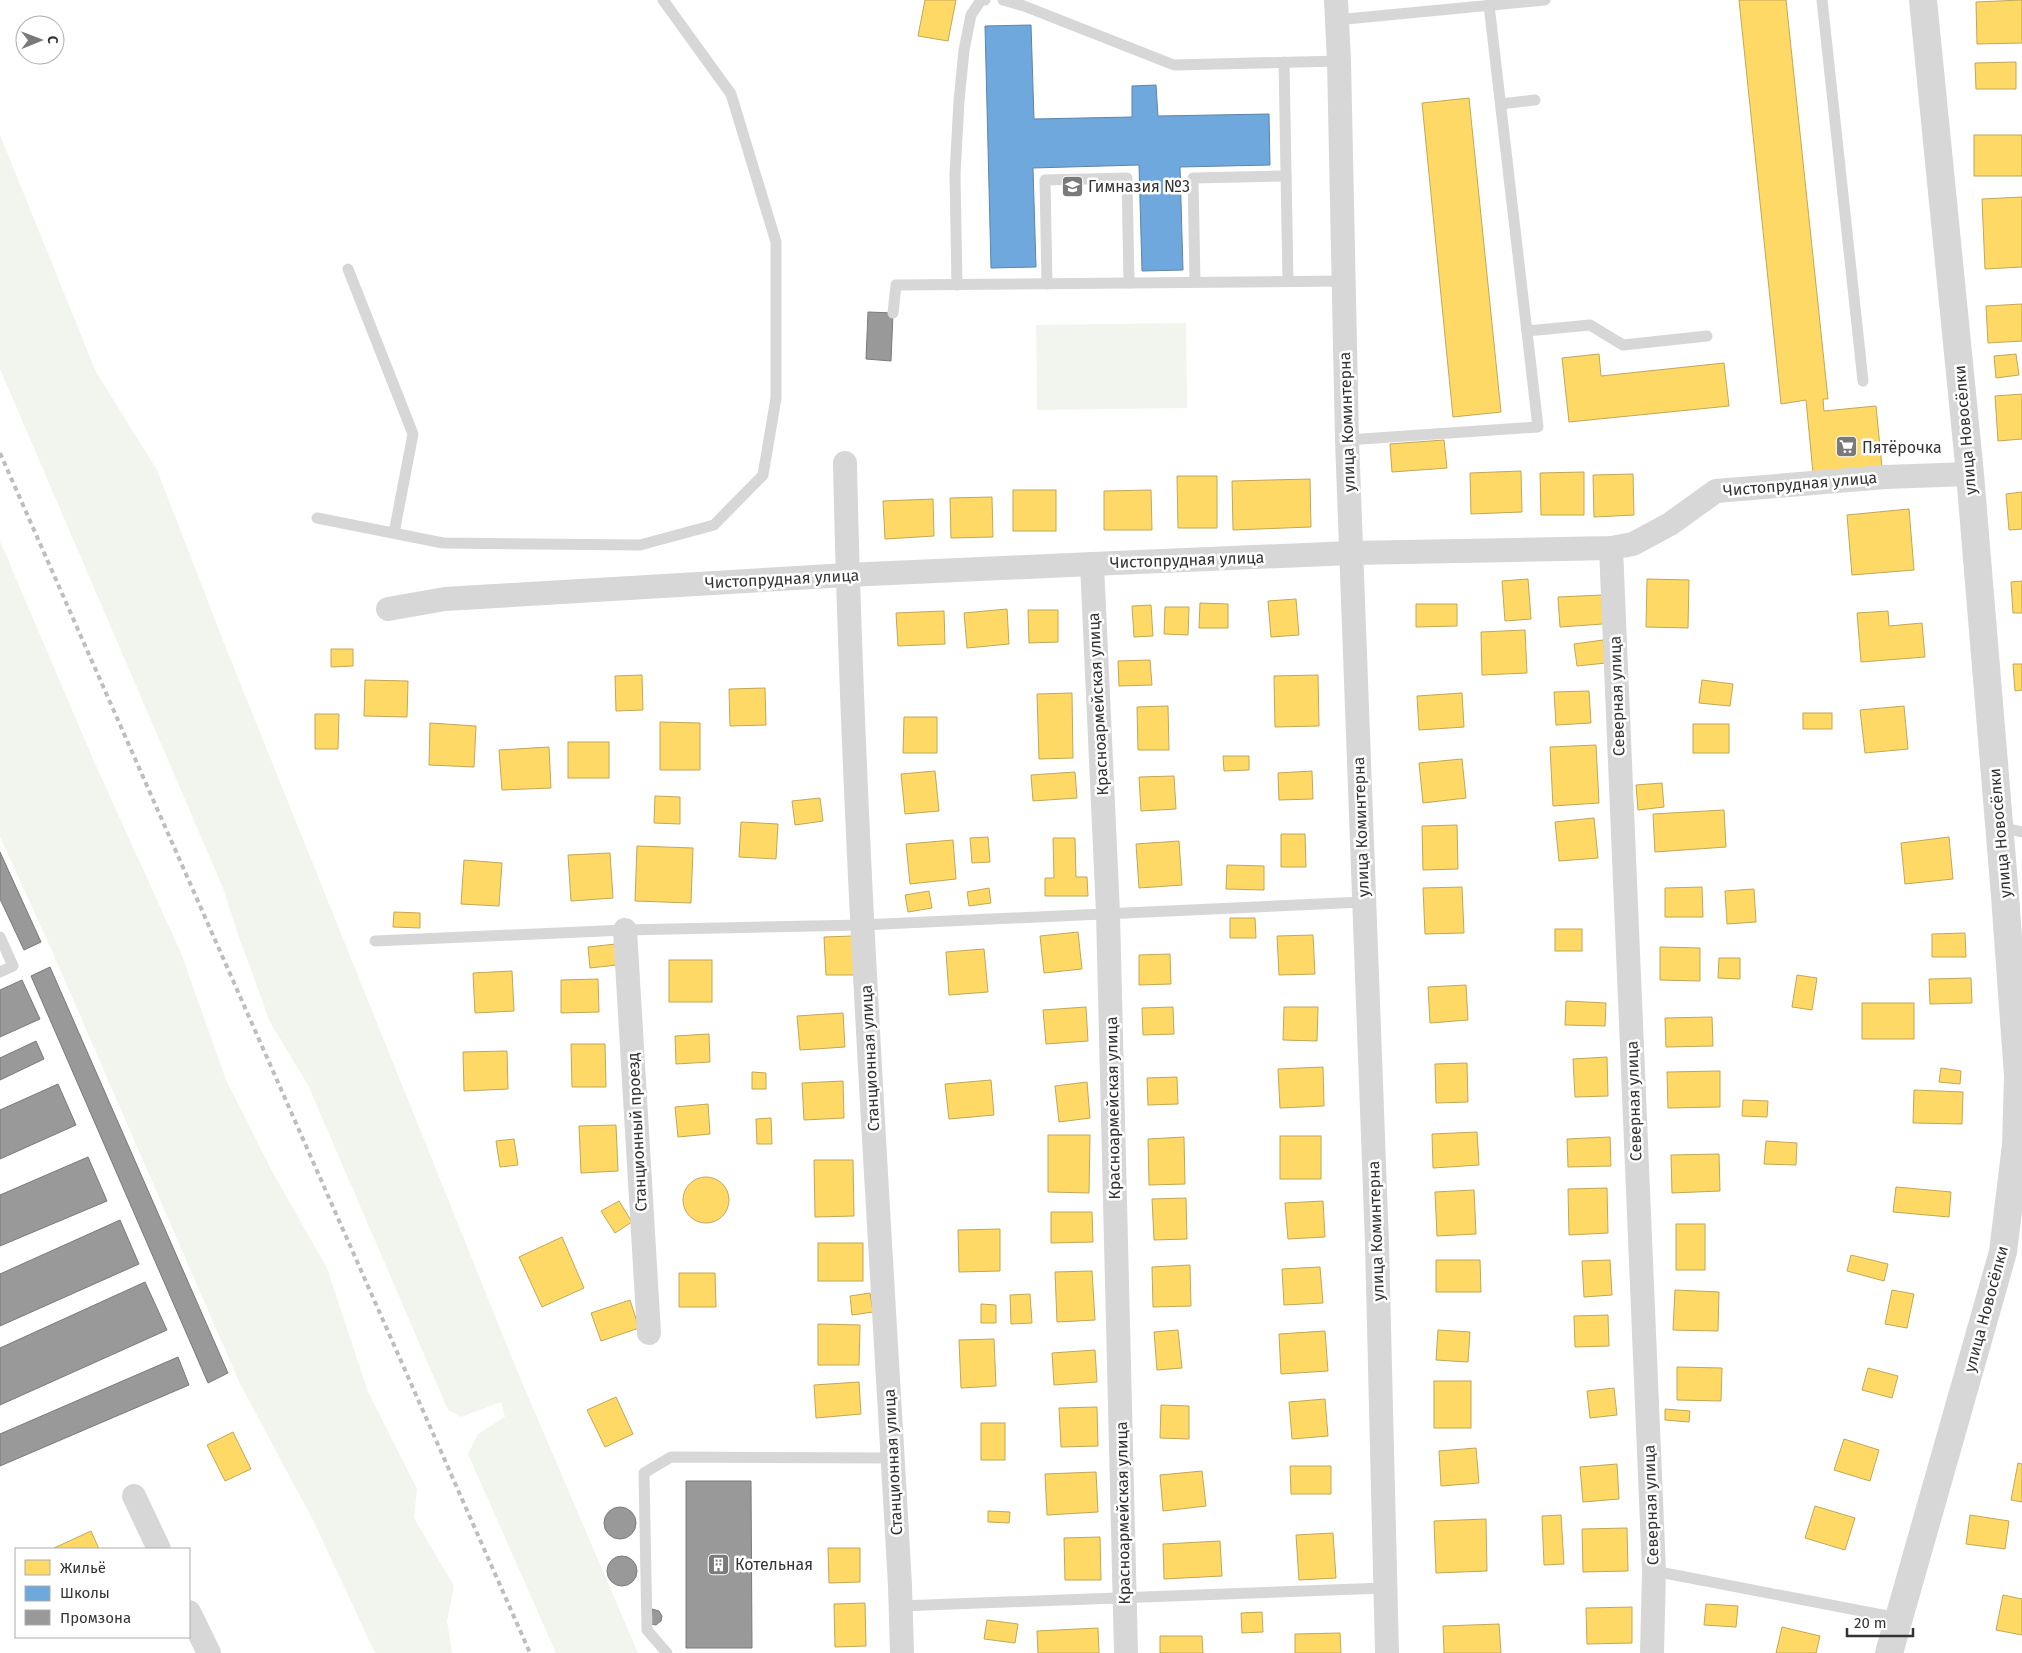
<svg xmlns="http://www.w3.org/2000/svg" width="2022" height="1653" font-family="'Fira Sans',sans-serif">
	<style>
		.green { fill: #f1f5ed }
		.homes { fill: #ffd966; stroke: #c2a757 }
		.schools { fill: #6fa8dc; stroke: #5d85a9 }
		.industry { fill: #999; stroke: #7a7a7a }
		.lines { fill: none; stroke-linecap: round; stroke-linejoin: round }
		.service { stroke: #d7d7d7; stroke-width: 11 }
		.minor { stroke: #d7d7d7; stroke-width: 24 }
		.tertiary { stroke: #d7d7d7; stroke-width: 28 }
		.rail { stroke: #bebebe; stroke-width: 4; stroke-dasharray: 5 4; stroke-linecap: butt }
		.labels { text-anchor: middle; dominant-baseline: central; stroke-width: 5; stroke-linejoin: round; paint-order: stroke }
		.poi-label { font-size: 16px; fill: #333; stroke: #fff; text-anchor: start }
		.street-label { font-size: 16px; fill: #333; stroke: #fff }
	</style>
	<rect width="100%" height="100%" fill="#fff"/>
	<g class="green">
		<path d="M0,135L96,372L157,470L224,643L518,1373L638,1653H556L468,1454L478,1434L505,1417L501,1402L461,1417L448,1410L308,1085L270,1022L240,940L223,888L0,369Z"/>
		<path d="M1186,323L1187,408L1037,410L1036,325Z"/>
		<path d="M0,541L93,759L181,953L226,1080L273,1173L327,1268L368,1392L417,1489L414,1518L454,1586L447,1621L452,1653H375L313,1520L240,1384L52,951L0,837Z"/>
	</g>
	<g class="homes">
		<path d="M925,0H956L948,41L918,36Z"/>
		<path d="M1739,0H1786L1828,399H1823L1824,411L1876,406L1882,467L1813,473L1806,400L1781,404Z"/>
		<path d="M2022,0V43L1977,44L1976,2Z"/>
		<path d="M2016,62V89H1976L1975,63Z"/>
		<path d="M1469,98L1501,412L1453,417L1422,103Z"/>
		<rect x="1974" y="135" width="48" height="41"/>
		<path d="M2022,197V267L1985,269L1982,199Z"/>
		<path d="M2022,304V341L1988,343L1986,306Z"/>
		<path d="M1599,354L1601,376L1724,363L1729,406L1569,422L1562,358Z"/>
		<path d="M2016,354L2019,375L1996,378L1994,356Z"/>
		<path d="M2022,394V439L1998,441L1995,396Z"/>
		<path d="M1444,440L1447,468L1392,472L1390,444Z"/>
		<path d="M1521,471L1522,512L1471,514L1470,473Z"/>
		<path d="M1584,472V515H1541L1540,473Z"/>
		<path d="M1633,474L1634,515L1594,517L1593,475Z"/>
		<path d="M1177,476H1217V528H1178Z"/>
		<path d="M1310,479L1311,527L1233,530L1232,481Z"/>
		<rect x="1013" y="490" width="43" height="41"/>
		<path d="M1151,490L1152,530H1104V491Z"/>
		<path d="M2022,492V529L2009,530L2006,494Z"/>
		<path d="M992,497L993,537L951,538L950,498Z"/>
		<path d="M933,499L934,536L885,539L883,501Z"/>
		<path d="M1909,509L1914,570L1852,575L1847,515Z"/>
		<path d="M1528,579L1531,619L1505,621L1502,581Z"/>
		<path d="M1647,579L1689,580L1688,628L1646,627Z"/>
		<path d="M2022,581V613H2013L2011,582Z"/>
		<path d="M1602,595L1603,624L1560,627L1558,597Z"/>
		<path d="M1296,599L1299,635L1271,637L1268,601Z"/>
		<path d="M1200,603L1228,604V628H1199Z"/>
		<path d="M1416,604H1457V626L1416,627Z"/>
		<path d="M1151,605L1153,636L1134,637L1132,606Z"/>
		<path d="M1165,607H1189L1188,635L1164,634Z"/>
		<path d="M1007,609L1009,644L967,648L964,613Z"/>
		<path d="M1028,610H1058V642L1029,643Z"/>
		<path d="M944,611L945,644L898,646L896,613Z"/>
		<path d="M1888,611L1889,626L1922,623L1925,657L1861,662L1857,613Z"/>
		<path d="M1525,630L1527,673L1482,675L1481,632Z"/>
		<path d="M1603,640L1606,663L1577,666L1574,644Z"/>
		<path d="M331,649H353V666L331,667Z"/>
		<path d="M1150,660L1152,685L1119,686L1118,661Z"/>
		<path d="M2013,664H2022V690L2015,691Z"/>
		<path d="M642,675L643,710L616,711L615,676Z"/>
		<path d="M1318,675L1319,726L1275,727L1274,676Z"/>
		<path d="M365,680L408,681L407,717L364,716Z"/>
		<path d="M1702,680L1733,684L1730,706L1699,703Z"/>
		<path d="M765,688L766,725L730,726L729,689Z"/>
		<path d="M1589,691L1591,723L1556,725L1554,692Z"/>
		<path d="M1072,693L1073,758L1039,759L1037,694Z"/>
		<path d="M1462,693L1464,727L1419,730L1417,696Z"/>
		<path d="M1168,706L1169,750H1138L1137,707Z"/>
		<path d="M1904,706L1908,749L1865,753L1860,710Z"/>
		<rect x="1803" y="713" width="29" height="16"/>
		<path d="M315,714H339L338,749H315Z"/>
		<path d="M904,717H937V753H903Z"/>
		<path d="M660,722L700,723V770H660Z"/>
		<path d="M430,723L476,726L474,767L429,765Z"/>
		<rect x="1693" y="724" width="36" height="29"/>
		<rect x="568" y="742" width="41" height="36"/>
		<path d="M1596,745L1599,803L1553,806L1550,747Z"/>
		<path d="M549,747L551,788L502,790L499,750Z"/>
		<path d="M1223,756H1249V770L1224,771Z"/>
		<path d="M1462,759L1466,798L1423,803L1419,763Z"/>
		<path d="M935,771L939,811L905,814L901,774Z"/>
		<path d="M1312,771L1313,799L1279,800L1278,773Z"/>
		<path d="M1075,772L1077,798L1033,801L1031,775Z"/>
		<path d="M1174,776L1176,809L1141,811L1139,777Z"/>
		<path d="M1662,783L1664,807L1638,810L1636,785Z"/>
		<path d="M655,796L680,797V824L654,823Z"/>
		<path d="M820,798L823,821L795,825L792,801Z"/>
		<path d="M1724,810L1726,847L1655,852L1653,814Z"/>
		<path d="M1594,818L1598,858L1559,861L1555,822Z"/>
		<path d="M741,822L778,824L776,859L739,857Z"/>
		<path d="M1457,825L1458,869L1423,870L1422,826Z"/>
		<path d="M1281,834H1305L1306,867H1281Z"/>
		<path d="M988,837L990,862L972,863L970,838Z"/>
		<path d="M1949,837L1953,879L1905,884L1901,843Z"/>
		<path d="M1053,838H1075L1076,877H1087L1088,896H1045V878H1054Z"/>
		<path d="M953,840L956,879L910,884L906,844Z"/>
		<path d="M1179,841L1182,885L1139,888L1136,844Z"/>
		<path d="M637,846L693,848L691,903L635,901Z"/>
		<path d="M610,853L613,898L571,901L568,855Z"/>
		<path d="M464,860L502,863L499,906L461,904Z"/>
		<path d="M1227,865L1264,866V890L1226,889Z"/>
		<path d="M1462,887L1464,933L1425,934L1423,888Z"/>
		<path d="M1702,887L1703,917H1665V888Z"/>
		<path d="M989,888L991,903L969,906L967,892Z"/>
		<path d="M1754,889L1756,922L1727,924L1725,891Z"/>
		<path d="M929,891L932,908L908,912L905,895Z"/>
		<path d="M394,912L420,913V928L393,927Z"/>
		<path d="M1230,918H1255L1256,938H1230Z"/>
		<rect x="1555" y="929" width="27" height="22"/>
		<path d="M1078,932L1082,969L1044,973L1040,936Z"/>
		<path d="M1965,933L1966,957H1932V934Z"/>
		<path d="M1313,935L1315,974L1279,975L1277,936Z"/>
		<path d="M853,936L854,975H826L824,937Z"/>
		<path d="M616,944L617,965L590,968L588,947Z"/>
		<path d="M1660,947L1700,948V981L1660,980Z"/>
		<path d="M984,949L988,992L949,995L946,952Z"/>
		<path d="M1170,954L1171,984L1139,985V955Z"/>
		<path d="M1719,958H1740V979L1718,978Z"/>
		<rect x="669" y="960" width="43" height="42"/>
		<path d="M512,971L514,1011L475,1013L473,973Z"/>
		<path d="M1797,975L1817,978L1812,1010L1792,1007Z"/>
		<path d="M1971,978L1972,1003L1930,1004L1929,979Z"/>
		<path d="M598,979L599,1012L561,1013V980Z"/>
		<path d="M1466,985L1468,1020L1430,1023L1428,987Z"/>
		<path d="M1566,1001L1606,1003L1605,1026L1565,1025Z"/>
		<rect x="1862" y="1003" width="52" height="36"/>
		<path d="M1086,1007L1088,1041L1046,1044L1043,1010Z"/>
		<path d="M1173,1007L1174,1034L1143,1035L1142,1008Z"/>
		<path d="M1284,1007H1318L1317,1041L1283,1040Z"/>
		<path d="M843,1013L845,1047L800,1050L797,1016Z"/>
		<path d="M1712,1017L1713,1046L1666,1047L1665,1018Z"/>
		<path d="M709,1034L710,1062L676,1064L675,1036Z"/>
		<path d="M571,1044H605L606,1087H572Z"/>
		<path d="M507,1051L508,1089L464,1091L463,1052Z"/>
		<path d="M1607,1057L1608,1096L1575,1097L1573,1059Z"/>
		<path d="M1467,1063L1468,1102L1436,1103L1435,1064Z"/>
		<path d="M1323,1067L1324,1106L1280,1108L1278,1069Z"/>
		<path d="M1941,1068L1961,1071L1960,1084L1939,1082Z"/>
		<path d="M1720,1071V1107L1668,1108L1667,1072Z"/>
		<path d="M752,1072L766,1073V1089H752Z"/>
		<path d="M1177,1077L1178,1104L1148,1105L1147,1078Z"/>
		<path d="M991,1080L994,1115L949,1119L945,1084Z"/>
		<path d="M843,1081L844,1118L804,1120L802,1083Z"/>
		<path d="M1087,1082L1090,1118L1059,1122L1055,1086Z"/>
		<path d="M1914,1090L1963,1092L1962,1124L1913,1123Z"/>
		<path d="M1743,1100L1768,1101L1767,1117L1742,1116Z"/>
		<path d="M708,1104L710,1134L678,1137L675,1107Z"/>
		<path d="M771,1118L772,1144H757L756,1119Z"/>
		<path d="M616,1125L618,1171L581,1173L579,1126Z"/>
		<path d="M1477,1132L1479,1165L1433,1168L1432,1134Z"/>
		<path d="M1048,1135H1090L1089,1193L1048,1192Z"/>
		<rect x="1280" y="1136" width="41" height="43"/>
		<path d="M1184,1137L1185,1184L1149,1185L1148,1139Z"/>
		<path d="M1610,1137L1611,1166L1568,1167L1567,1139Z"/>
		<path d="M514,1139L518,1165L500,1167L496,1141Z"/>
		<path d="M1766,1141L1797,1143L1796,1165L1764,1164Z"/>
		<path d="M1719,1154L1720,1191L1672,1193L1671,1155Z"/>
		<path d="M814,1160H853L854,1216L815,1217Z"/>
		<circle cx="706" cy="1200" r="23"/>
		<path d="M1896,1187L1951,1192L1949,1217L1893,1212Z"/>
		<path d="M1607,1188L1608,1233L1569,1235L1568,1189Z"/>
		<path d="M1474,1190L1476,1234L1437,1236L1435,1192Z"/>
		<path d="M1186,1198L1187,1239L1154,1240L1152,1199Z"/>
		<path d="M619,1201L632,1222L615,1233L601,1211Z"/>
		<path d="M1323,1201L1325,1237L1288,1239L1285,1203Z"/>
		<path d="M1051,1212H1092L1093,1242L1051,1243Z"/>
		<rect x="1676" y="1224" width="29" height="46"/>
		<path d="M1000,1229V1271L959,1272L958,1230Z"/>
		<path d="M562,1237L584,1288L542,1307L519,1257Z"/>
		<rect x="818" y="1243" width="45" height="38"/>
		<path d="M1851,1255L1888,1264L1884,1281L1847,1271Z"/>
		<path d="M1436,1260H1480L1481,1292H1436Z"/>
		<path d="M1610,1260L1612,1295L1584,1297L1582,1261Z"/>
		<path d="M1190,1265L1191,1306L1153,1307L1152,1267Z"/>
		<path d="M1320,1267L1323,1303L1284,1305L1282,1269Z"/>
		<path d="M1092,1271L1095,1320L1057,1322L1055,1272Z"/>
		<path d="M679,1273H715L716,1307H679Z"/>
		<path d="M1675,1290L1719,1292L1718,1331L1673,1330Z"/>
		<path d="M1892,1290L1914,1294L1907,1328L1885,1324Z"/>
		<path d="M870,1293L873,1312L852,1315L850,1296Z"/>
		<path d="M1030,1294L1032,1323L1011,1324L1010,1295Z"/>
		<path d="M630,1300L639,1328L601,1341L591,1313Z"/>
		<path d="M981,1304L996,1305V1323H981Z"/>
		<path d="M1608,1315L1609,1346L1575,1347L1574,1316Z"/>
		<path d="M818,1324L860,1325L859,1365H818Z"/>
		<path d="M1178,1330L1182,1368L1157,1370L1154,1332Z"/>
		<path d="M1438,1330L1470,1332L1468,1362L1436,1360Z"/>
		<path d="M1325,1331L1328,1371L1281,1374L1279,1334Z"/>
		<path d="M994,1339L996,1386L961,1388L959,1340Z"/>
		<path d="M1095,1350L1097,1382L1054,1385L1052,1353Z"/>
		<path d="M1677,1367L1722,1368L1721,1401L1677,1400Z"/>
		<path d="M1868,1368L1898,1376L1892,1398L1862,1390Z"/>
		<rect x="1434" y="1381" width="37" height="47"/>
		<path d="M859,1382L861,1414L816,1418L814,1385Z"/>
		<path d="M1614,1388L1617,1415L1590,1418L1587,1391Z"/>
		<path d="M616,1397L633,1434L605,1447L587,1410Z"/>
		<path d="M1325,1399L1328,1436L1292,1439L1289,1402Z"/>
		<path d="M1161,1405L1189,1406V1439L1160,1438Z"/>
		<path d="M1097,1407L1098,1446L1061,1447L1059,1408Z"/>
		<path d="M1665,1409L1690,1411L1689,1422L1665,1420Z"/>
		<rect x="981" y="1423" width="24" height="37"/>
		<path d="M233,1432L251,1469L225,1481L207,1445Z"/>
		<path d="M1844,1439L1879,1450L1870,1481L1834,1470Z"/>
		<path d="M1476,1448L1479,1483L1441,1486L1439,1451Z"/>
		<path d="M2018,1463L2022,1464V1502L2011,1500Z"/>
		<path d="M1617,1464L1619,1499L1583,1502L1580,1467Z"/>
		<path d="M1290,1466H1331V1494H1291Z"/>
		<path d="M1202,1471L1206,1506L1163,1511L1160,1475Z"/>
		<path d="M1096,1472L1098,1512L1047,1515L1045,1474Z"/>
		<path d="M1815,1506L1855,1518L1845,1550L1805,1538Z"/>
		<path d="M988,1511L1010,1512L1009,1523L988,1522Z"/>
		<path d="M1561,1515L1564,1564L1544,1565L1542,1516Z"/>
		<path d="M1970,1515L2009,1521L2005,1549L1966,1544Z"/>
		<path d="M1486,1519L1487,1571L1436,1573L1434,1521Z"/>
		<path d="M1627,1528L1628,1571L1583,1572L1582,1529Z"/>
		<path d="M91,1531L99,1549H52Z"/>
		<path d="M1333,1533L1336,1578L1299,1580L1296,1535Z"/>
		<path d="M1100,1537L1101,1580H1065L1064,1538Z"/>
		<path d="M1220,1541L1222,1576L1164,1579L1163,1544Z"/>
		<path d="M828,1548H860V1582L829,1583Z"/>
		<path d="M2003,1595L2022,1599V1635L1996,1630Z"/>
		<path d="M865,1603L866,1646L835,1647L834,1604Z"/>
		<path d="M1706,1604L1738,1606L1736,1627L1704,1625Z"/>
		<path d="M1632,1607V1643L1587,1644L1586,1608Z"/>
		<path d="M1262,1612L1263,1632L1242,1633L1241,1613Z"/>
		<path d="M987,1620L1018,1624L1015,1643L984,1639Z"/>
		<path d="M1499,1624L1501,1653H1444L1443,1626Z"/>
		<path d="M1782,1627L1820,1636L1816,1653H1776Z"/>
		<path d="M1098,1628L1099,1653H1038L1037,1631Z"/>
		<path d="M1340,1633L1341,1653H1295V1634Z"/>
		<path d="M1160,1636H1202L1203,1653H1160Z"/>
	</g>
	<path class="schools" d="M1031,25L1034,119L1132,117V86L1156,85L1158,116L1269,114L1270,165L1180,167L1183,270L1142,271L1139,165L1033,168L1036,267L991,268L985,26Z"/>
	<g class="industry">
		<path d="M868,312L893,313L891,361L866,359Z"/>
		<path d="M0,852L41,942L24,950L0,899Z"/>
		<path d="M50,967L228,1373L208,1383L31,976Z"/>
		<path d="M22,980L40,1019L0,1037V990Z"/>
		<path d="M36,1041L44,1059L0,1080V1058Z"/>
		<path d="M58,1084L76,1125L0,1159V1110Z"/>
		<path d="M88,1157L107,1201L0,1246V1195Z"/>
		<path d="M120,1220L139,1264L0,1326V1274Z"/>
		<path d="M145,1282L167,1330L0,1405V1348Z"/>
		<path d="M178,1357L189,1385L0,1466V1434Z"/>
		<path d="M686,1481H751L752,1648H686Z"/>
		<circle cx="620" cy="1523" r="16"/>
		<circle cx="622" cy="1571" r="15"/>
		<path d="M652,1609L659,1611L662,1616L661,1621L656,1625L651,1624Z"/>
	</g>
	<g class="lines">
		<g class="service">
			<path d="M1003,0L1024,6L1174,65L1339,61"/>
			<path d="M1822,0L1863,381"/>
			<path d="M1336,20L1545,0"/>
			<path d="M1284,62L1288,281"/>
			<path d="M1501,104L1535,100"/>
			<path d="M348,269L413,434L394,533"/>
			<path d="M1195,282L1193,178L1286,176"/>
			<path d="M1047,284L1045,180L1127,178L1129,283"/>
			<path d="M957,285L955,174L959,101L964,50L971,15L981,0H985"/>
			<path d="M893,313L896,285L1343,281"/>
			<path d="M1527,331L1590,325L1623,345L1707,336"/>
			<path d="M1347,440L1538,427L1489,5"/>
			<path d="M317,518L443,543L640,545L714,525L763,475L776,398V242L731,94L663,0"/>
			<path d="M1999,827L2022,832"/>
			<path d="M0,937L13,966L0,972"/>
			<path d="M375,941L625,930L862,925L1363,902"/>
			<path d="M1654,1571L1898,1618"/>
			<path d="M900,1606L1384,1588"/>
			<path d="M667,1653L647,1630L644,1473L671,1457L892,1458"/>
		</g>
		<g class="minor">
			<path d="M1336,0L1339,61L1347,440L1377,1244L1387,1653"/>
			<path d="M845,463C853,838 879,1212 900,1586L902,1653"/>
			<path d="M1611,548L1654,1571L1652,1653"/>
			<path d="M1092,564L1108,913L1126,1653"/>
			<path d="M388,609L445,599L847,575L1092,564L1351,553L1611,548L1633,544L1670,524L1716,491L1885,477L1970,474"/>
			<path d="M625,930L649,1333"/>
			<path d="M134,1496L159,1549"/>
			<path d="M189,1612L209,1653"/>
		</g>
		<path class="tertiary" d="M1889,1653L2003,1252L2016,1145L2018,1076L2005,896L1970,474L1923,0"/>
		<path class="rail" d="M0,453L530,1653"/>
	</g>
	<defs>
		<symbol id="school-square" viewBox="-11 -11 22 22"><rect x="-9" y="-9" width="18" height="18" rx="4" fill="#7a7a7a" stroke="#fff"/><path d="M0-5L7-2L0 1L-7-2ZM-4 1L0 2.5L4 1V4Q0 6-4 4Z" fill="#fff"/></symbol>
		<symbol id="supermarket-square" viewBox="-11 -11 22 22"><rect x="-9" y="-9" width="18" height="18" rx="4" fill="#7a7a7a" stroke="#fff"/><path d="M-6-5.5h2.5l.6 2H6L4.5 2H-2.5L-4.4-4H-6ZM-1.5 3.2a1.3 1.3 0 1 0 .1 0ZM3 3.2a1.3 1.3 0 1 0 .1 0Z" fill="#fff"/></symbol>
		<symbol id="building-square" viewBox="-11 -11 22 22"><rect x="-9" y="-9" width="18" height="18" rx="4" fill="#7a7a7a" stroke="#fff"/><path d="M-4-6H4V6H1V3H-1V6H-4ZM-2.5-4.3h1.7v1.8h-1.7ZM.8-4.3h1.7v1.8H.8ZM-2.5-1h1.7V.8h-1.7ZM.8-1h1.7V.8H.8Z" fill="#fff"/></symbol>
	</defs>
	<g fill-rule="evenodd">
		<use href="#school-square" x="1060" y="174" width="25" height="25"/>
		<use href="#supermarket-square" x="1834" y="434" width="25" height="25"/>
		<use href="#building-square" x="706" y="1552" width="25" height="25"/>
	</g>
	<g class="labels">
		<g class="poi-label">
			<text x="1088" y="186">Гимназия №3</text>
			<text x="1862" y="447">Пятёрочка</text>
			<text x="735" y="1564">Котельная</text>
		</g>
		<g class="street-label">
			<text transform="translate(1347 422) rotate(-92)">улица Коминтерна</text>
			<text transform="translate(1965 430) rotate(-95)">улица Новосёлки</text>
			<text transform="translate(1800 484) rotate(-5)">Чистопрудная улица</text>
			<text transform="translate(1187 560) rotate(-2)">Чистопрудная улица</text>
			<text transform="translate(782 579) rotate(-3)">Чистопрудная улица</text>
			<text transform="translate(1617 696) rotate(-92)">Северная улица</text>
			<text transform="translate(1098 704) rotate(-93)">Красноармейская улица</text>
			<text transform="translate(1361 827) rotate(-92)">улица Коминтерна</text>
			<text transform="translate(2000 833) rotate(-95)">улица Новосёлки</text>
			<text transform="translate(870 1058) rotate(-93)">Станционная улица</text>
			<text transform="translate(1634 1101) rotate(-92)">Северная улица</text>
			<text transform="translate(1113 1108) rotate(-91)">Красноармейская улица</text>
			<text transform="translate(637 1132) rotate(-93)">Станционный проезд</text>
			<text transform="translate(1376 1231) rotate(-92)">улица Коминтерна</text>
			<text transform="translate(1986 1309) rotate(-75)">улица Новосёлки</text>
			<text transform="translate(893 1462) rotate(-93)">Станционная улица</text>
			<text transform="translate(1651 1505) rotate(-92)">Северная улица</text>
			<text transform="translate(1123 1513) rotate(-91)">Красноармейская улица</text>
		</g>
	</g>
	<rect x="15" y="1548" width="175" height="90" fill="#ffffff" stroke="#adadad"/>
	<rect x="25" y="1560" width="25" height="15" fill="#ffd966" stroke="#adadad"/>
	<text x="60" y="1573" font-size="15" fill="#333333">Жильё</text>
	<rect x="25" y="1586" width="25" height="15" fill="#6fa8dc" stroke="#adadad"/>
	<text x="60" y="1598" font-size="15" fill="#333333">Школы</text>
	<rect x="25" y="1610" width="25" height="15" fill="#999999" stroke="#adadad"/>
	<text x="60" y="1623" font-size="15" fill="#333333">Промзона</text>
	<g transform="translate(40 40) rotate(89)"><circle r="24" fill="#ffffff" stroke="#adadad"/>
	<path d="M0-4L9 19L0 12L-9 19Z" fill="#7a7a7a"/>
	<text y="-8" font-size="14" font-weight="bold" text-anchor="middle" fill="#333333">С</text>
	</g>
	<path d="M1847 1628v8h66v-8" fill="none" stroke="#333333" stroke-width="2.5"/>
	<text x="1854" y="1628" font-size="15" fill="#333333" stroke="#ffffff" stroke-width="4" paint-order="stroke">20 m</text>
</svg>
